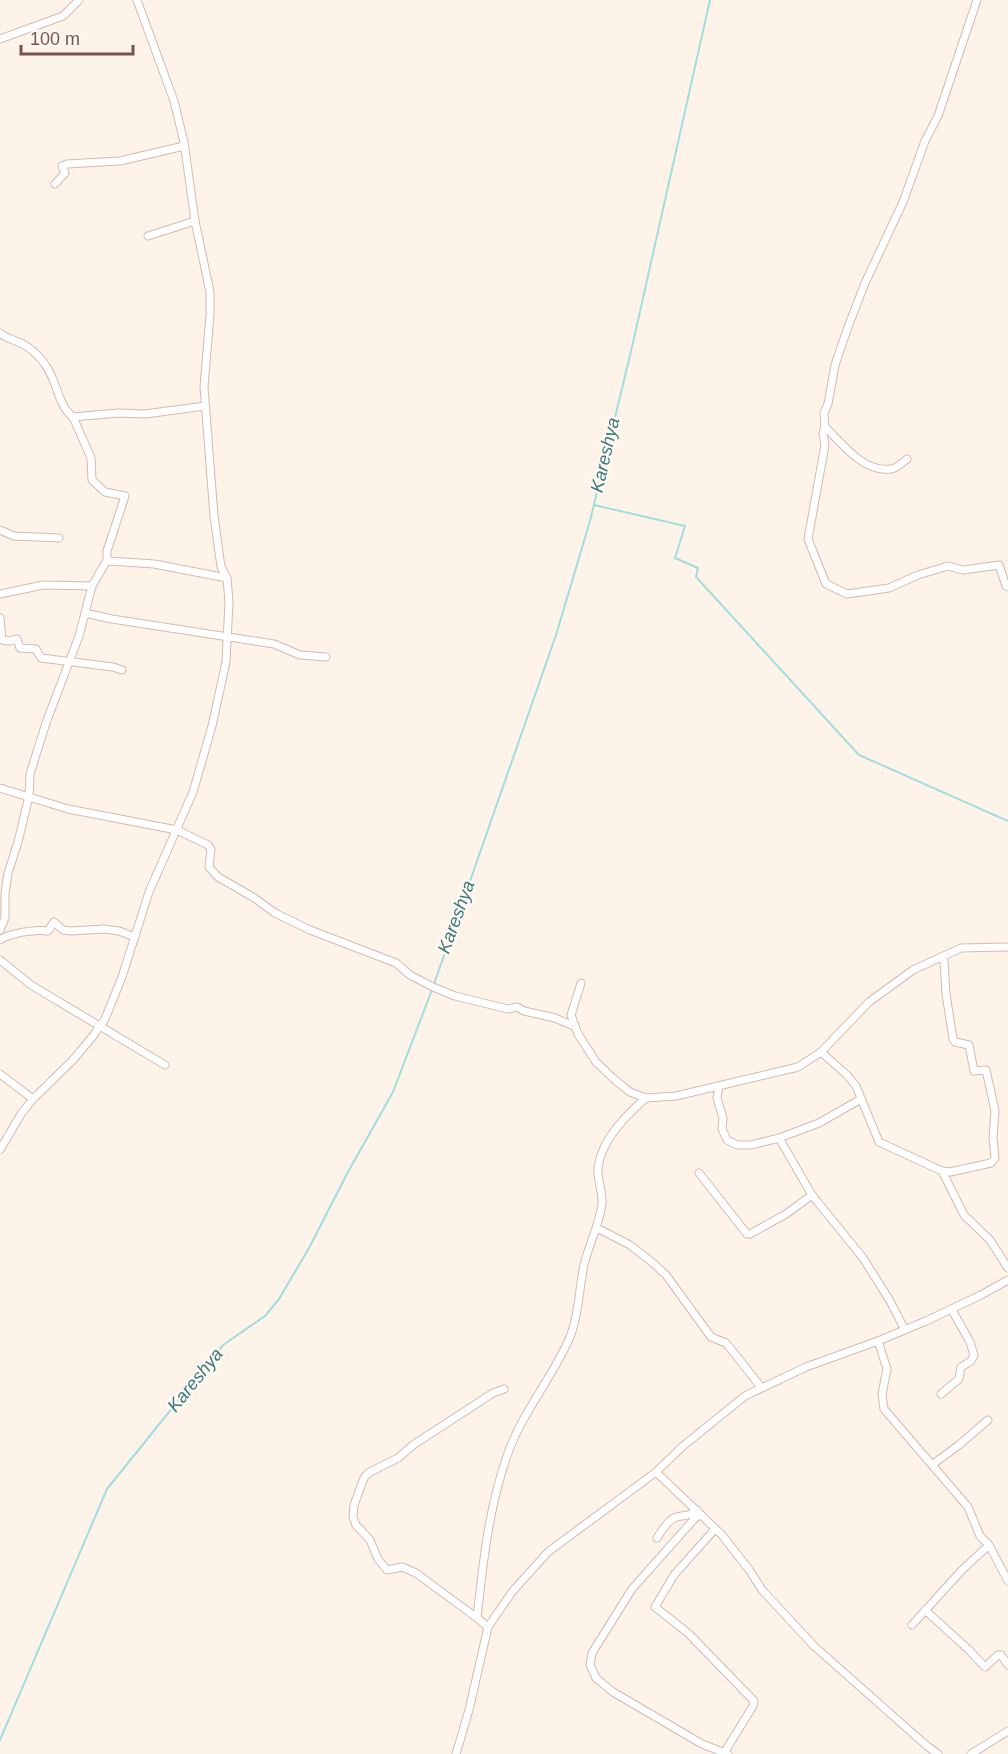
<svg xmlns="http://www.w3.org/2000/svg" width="1008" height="1754" font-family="Arial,sans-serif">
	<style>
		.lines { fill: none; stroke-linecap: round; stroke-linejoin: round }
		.stream { stroke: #a1dddd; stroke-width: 2 }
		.minor-casing { stroke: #d4bab0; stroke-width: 9 }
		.minor { stroke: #fff; stroke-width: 7 }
		.labels { text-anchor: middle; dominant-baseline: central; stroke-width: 5; stroke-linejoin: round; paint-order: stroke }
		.water-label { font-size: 18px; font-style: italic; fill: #387a7a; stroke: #fff7f2 }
	</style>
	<rect width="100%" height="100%" fill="#fef3e9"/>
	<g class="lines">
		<g class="stream">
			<path d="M594,505L685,526L675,558L698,568L696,577L859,755L1008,821"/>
			<path d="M0,1740L107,1489L223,1345L265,1316L279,1299L309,1248L348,1172L393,1092L433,987L556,635L590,521L632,347L710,0"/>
		</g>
		<defs>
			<g id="minor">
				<path d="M0,39L63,16L79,0"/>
				<path d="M55,184L65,173L62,166L67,164L120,161L184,146"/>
				<path d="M148,236L195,221"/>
				<path d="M0,333C8,340 17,340 26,346C34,351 41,358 46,366C57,381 58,406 73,417L118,413L145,414L205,406"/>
				<path d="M73,417L91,458L92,480L105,492L125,496L107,551V562"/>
				<path d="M825,427L823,434L825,445L808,539L826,584L847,594L889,588L918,575L948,566L963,570L999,565L1006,586L1008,587"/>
				<path d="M907,459C902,463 897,468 891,469C863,473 842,443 825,427L824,413L828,404L835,365L848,327L865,283L903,202L925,141L938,116L977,0"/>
				<path d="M0,530L14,536L59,538"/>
				<path d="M0,594L43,585L92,586L106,562L110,561L154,564L227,578"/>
				<path d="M85,613L112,619L274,644L300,655L326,657"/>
				<path d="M0,618L2,640L9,641L17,639L20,648L36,649L41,658L113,667L122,670"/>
				<path d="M0,788L68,809L177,830L208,845L211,849L209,867L218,877L253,897L275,913L310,930L396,963L410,975L433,987L455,996L508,1009L517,1007L524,1011L555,1018L574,1026"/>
				<path d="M0,930L5,918V893L8,873L18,842L29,796L30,774L46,723L79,636L92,586"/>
				<path d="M0,940C10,933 35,929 48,931L54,922L63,930L71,931L103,929L119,931L135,937"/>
				<path d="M941,957L944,961L946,994L953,1039L955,1042L969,1045L974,1071L986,1070L995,1111L993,1137L995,1158L991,1163L950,1172L942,1171"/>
				<path d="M0,960L31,985L165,1065"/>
				<path d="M581,983L571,1015L578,1034L596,1062L615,1080L630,1092L646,1098L676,1096L798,1067L821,1052L869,1002L913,970L961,948L1008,947"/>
				<path d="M821,1052L847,1075L856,1086L879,1142L942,1171L964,1215L990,1240L1008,1268"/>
				<path d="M0,1074L33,1099"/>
				<path d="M719,1086L717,1098L723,1118L722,1129L727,1140L737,1145H751L779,1138L819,1123L861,1099"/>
				<path d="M779,1138L812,1195L863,1258L890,1301L905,1330"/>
				<path d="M0,1150L21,1114L33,1099L73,1060L93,1036L105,1019L122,977L149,892L193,792L212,726L226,662L229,602L227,578L221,567L214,516L204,387L210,315V292L195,221L184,142L174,101L137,0"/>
				<path d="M699,1173L747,1234H750L786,1214L812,1195"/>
				<path d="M597,1228L630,1245L653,1263L666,1275L711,1337L726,1343L761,1387"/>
				<path d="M878,1341L887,1369L882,1394L884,1409L968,1507L980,1536L989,1545L1008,1581"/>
				<path d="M941,1394L959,1379L961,1367L971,1361L974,1355L970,1342L952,1310"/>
				<path d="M933,1464L959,1445L988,1420"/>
				<path d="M656,1472L722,1535L750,1571L762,1590L814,1646L927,1746L938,1754"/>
				<path d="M701,1515L696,1517L632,1589L592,1653L590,1665L596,1678L613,1692L702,1744L728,1754"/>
				<path d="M715,1529L674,1575L655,1607L688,1633L754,1701L753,1706L724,1753"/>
				<path d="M657,1538C662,1531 666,1522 674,1518C682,1514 689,1518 697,1510"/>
				<path d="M925,1610L969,1650L985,1667L998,1655H1001L1008,1665"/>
				<path d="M477,1618L416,1573L402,1567L387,1570L378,1559L370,1540L356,1525L353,1517L354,1505L364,1478L368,1473L398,1458L413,1445L493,1393L504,1389"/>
				<path d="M912,1625L962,1570L989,1545"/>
				<path d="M488,1627L477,1618C483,1562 489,1506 508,1453C523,1411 553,1377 570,1337C579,1315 579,1288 584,1265C589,1244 599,1226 602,1204C603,1192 597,1180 598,1168C601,1141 626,1115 646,1098"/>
				<path d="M456,1754L469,1710L488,1627L512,1592L548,1552L656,1472L683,1446L745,1396L806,1367L878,1341L926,1321L981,1295L1008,1280"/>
				<path d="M971,1754L1008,1731"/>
			</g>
		</defs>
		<use href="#minor" class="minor-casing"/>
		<use href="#minor" class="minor"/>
	</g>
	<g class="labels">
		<g class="water-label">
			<text transform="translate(605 455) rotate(-77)">Kareshya</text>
			<text transform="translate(456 917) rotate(-70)">Kareshya</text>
			<text transform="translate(195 1380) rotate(-51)">Kareshya</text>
		</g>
	</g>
	<path d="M21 45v9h112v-9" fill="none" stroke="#7c534a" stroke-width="3"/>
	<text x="30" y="45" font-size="18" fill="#7c534a" stroke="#fff7f2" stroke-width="4.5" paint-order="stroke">100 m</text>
</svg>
